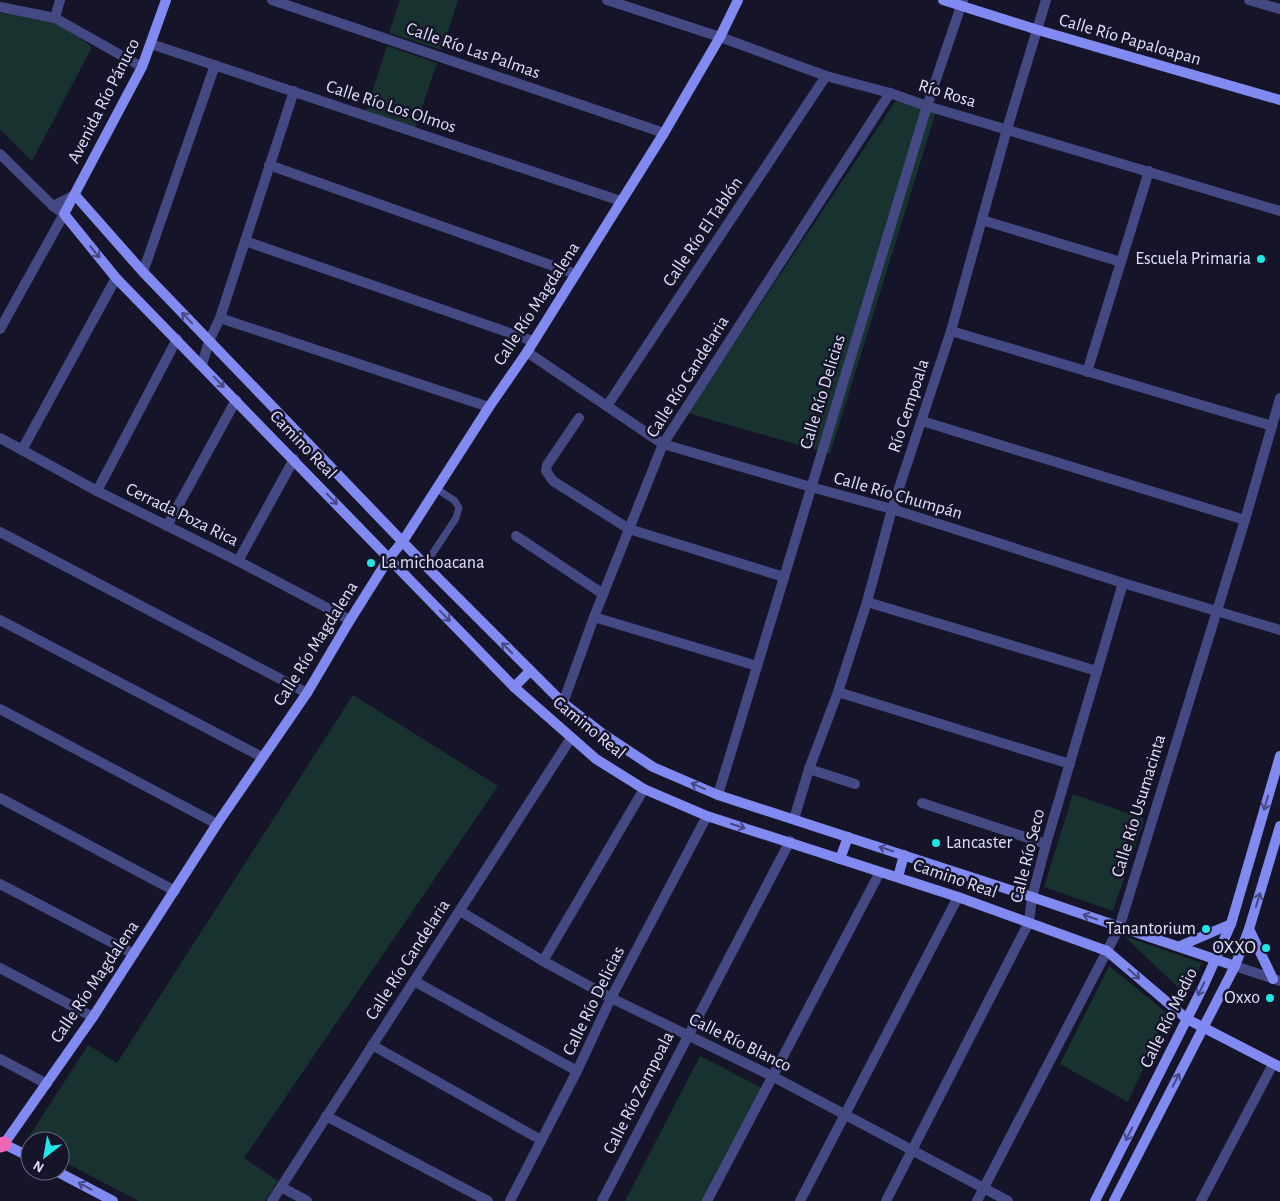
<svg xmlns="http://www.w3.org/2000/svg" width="1280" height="1201" font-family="'Alegreya Sans',sans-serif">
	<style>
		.green { fill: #18332f }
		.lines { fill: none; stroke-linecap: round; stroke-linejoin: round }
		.lane { stroke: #444883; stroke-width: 7 }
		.street { stroke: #444883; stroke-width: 10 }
		.secondary { stroke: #818af1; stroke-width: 10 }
		.highway { stroke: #ee68b6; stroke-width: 15 }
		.oneway { stroke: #464983 }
		.poi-dot { fill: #21e6e6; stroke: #161429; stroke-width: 2 }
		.labels { text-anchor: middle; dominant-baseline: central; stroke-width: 5; stroke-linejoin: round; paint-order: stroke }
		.street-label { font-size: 18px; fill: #e0e0fb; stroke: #161429 }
		.poi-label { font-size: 18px; fill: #e0e0fb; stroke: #161429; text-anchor: end }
	</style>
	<rect width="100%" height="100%" fill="#161429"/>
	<g class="green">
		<path d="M400,0H458L442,50L389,33Z"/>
		<path d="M0,13L54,19L92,47L32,161L0,129Z"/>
		<path d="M387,46L437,63L415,128L366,111Z"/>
		<path d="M901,93L938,105L830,454L688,413Z"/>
		<path d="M353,695L498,786L244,1158L278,1181L265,1201H139L60,1160V1141H30V1145L25,1143L88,1045L117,1063Z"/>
		<path d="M1073,794L1144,819L1113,911L1044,887Z"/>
		<path d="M1124,936L1202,963L1185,994Z"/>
		<path d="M1109,966L1168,1014L1128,1102L1060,1064Z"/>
		<path d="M700,1056L768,1091L711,1201H625Z"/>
	</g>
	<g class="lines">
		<path class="lane" d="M425,565L456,518L459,508L455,501L437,489"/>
		<g class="street">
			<path d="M272,0L664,133"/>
			<path d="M607,0L720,37L826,76L890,93L927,106L1280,211"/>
			<path d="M1249,0L1280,9"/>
			<path d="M0,7L55,18L142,67"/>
			<path d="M55,18L60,0"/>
			<path d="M151,44L621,201"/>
			<path d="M0,154L53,206L64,214L0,329"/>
			<path d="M269,165L576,274"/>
			<path d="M53,206L75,195"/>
			<path d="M982,220L1121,262"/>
			<path d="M245,241L533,341"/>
			<path d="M143,272L215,65"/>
			<path d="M220,318L489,407"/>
			<path d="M951,331L1272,426"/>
			<path d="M527,352L663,444L811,487L892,509L1123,583L1280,630"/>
			<path d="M202,365L209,341L220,318L294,91"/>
			<path d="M1087,372L1149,171"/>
			<path d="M607,406L826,76"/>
			<path d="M579,418L547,465L546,471L553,481L629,529L784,577"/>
			<path d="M922,421L1245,520"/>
			<path d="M0,438L97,491L238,561L350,620"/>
			<path d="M22,450L116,278"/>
			<path d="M97,491L177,339"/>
			<path d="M167,526L236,400"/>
			<path d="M0,532L307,693"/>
			<path d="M516,536L603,594"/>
			<path d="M238,561L294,459"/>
			<path d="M867,602L1097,671"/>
			<path d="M594,617L757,666"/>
			<path d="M0,620L262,757"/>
			<path d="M838,692L1070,764"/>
			<path d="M563,703L594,617L663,444L890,93"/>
			<path d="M0,709L217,824"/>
			<path d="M809,769L855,784"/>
			<path d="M718,795L927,106L963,0"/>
			<path d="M0,798L175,891"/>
			<path d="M922,803L1046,844"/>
			<path d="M794,819L809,769L838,692L867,602L892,509L951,331L1007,129L1046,0"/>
			<path d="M0,884L134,954"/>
			<path d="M460,911L543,961L611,998L772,1076L1008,1201"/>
			<path d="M543,961L644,789"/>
			<path d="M1235,966L1280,981"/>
			<path d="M0,968L93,1017"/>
			<path d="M414,981L577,1071"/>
			<path d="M372,1045L541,1140"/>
			<path d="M0,1059L47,1084"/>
			<path d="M326,1116L488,1201"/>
			<path d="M281,1187L307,1201"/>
			<path d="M272,1201L571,738"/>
			<path d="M510,1201L577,1071L611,998L707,816"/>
			<path d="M602,1201L790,841"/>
			<path d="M707,1201L880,872"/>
			<path d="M800,1201L958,897"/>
			<path d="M886,1201L1029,922L1032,897L1046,844L1123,583"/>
			<path d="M977,1201L1119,928L1245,520L1280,398"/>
			<path d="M1201,1201L1273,1064"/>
		</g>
		<g class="secondary">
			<path d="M166,0L142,67L64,214L116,278L514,687L596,759L644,789L707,816L958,897L1107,951L1187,1019L1280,1067"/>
			<path d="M943,0L1038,30L1280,100"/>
			<path d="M75,195L143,272L425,565L563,703L603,734L653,767L718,795L1032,897L1235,966"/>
			<path d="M514,687L530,671"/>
			<path d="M840,859L848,837"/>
			<path d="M898,877L904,855"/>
			<path d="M1249,929L1273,979"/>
			<path d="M1180,946L1231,924"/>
			<path d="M30,1157L4,1144L93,1017L217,824L307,693L350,620L389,558L403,541L489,407L527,352L664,133L720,37L738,0"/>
			<path d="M56,1171L113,1201"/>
			<path d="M1095,1201L1203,987L1231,924L1280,756"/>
			<path d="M1114,1201L1235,966L1249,929L1280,826"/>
		</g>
		<path class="highway" d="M0,1145L4,1144"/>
	</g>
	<defs><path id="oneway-shaft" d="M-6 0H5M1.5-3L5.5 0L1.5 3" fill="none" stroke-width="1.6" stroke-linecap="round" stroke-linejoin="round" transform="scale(1.25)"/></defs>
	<g class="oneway">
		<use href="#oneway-shaft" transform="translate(95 252) rotate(51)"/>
		<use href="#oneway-shaft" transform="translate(187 318) rotate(-134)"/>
		<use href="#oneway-shaft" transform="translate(219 382) rotate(46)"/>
		<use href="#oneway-shaft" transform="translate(332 499) rotate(46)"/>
		<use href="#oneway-shaft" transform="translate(445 616) rotate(46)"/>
		<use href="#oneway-shaft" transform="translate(507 648) rotate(-135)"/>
		<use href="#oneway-shaft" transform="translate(698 786) rotate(-156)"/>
		<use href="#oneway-shaft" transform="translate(1266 803) rotate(106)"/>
		<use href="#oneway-shaft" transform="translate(738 826) rotate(17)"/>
		<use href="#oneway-shaft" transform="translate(886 849) rotate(-162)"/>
		<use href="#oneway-shaft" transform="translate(1258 900) rotate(-73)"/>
		<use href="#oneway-shaft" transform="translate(1090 917) rotate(-161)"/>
		<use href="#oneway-shaft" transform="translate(1134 974) rotate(41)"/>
		<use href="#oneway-shaft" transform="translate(1201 989) rotate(116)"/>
		<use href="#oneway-shaft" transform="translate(1176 1080) rotate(-63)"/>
		<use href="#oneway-shaft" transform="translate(1129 1134) rotate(117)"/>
		<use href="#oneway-shaft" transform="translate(85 1186) rotate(-152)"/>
	</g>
	<g class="poi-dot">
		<circle cx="1261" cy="259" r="5"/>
		<circle cx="371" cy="563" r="5"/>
		<circle cx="936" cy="843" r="5"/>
		<circle cx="1206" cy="929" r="5"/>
		<circle cx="1266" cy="948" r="5"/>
		<circle cx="1270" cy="998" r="5"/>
	</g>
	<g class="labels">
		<g class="street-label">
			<text transform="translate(1130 40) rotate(16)">Calle Río Papaloapan</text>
			<text transform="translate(473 51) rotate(19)">Calle Río Las Palmas</text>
			<text transform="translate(947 94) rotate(17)">Río Rosa</text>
			<text transform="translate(104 101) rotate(-63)">Avenida Río Pánuco</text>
			<text transform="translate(391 107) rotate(18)">Calle Río Los Olmos</text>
			<text transform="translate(703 232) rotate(-56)">Calle Río El Tablón</text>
			<text transform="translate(537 304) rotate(-57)">Calle Río Magdalena</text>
			<text transform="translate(688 377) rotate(-58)">Calle Río Candelaria</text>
			<text transform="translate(823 392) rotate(-73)">Calle Río Delicias</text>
			<text transform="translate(909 406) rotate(-72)">Río Cempoala</text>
			<text transform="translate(303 445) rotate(46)">Camino Real</text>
			<text transform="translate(898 496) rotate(16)">Calle Río Chumpán</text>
			<text transform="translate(182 515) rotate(26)">Cerrada Poza Rica</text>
			<text transform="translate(316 644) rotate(-58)">Calle Río Magdalena</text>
			<text transform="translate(589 728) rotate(39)">Camino Real</text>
			<text transform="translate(1139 806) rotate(-73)">Calle Río Usumacinta</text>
			<text transform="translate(1028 856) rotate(-76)">Calle Río Seco</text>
			<text transform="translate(955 879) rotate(19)">Camino Real</text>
			<text transform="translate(408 960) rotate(-57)">Calle Río Candelaria</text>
			<text transform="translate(95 982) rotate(-56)">Calle Río Magdalena</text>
			<text transform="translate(594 1001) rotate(-64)">Calle Río Delicias</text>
			<text transform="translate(1169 1018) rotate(-64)">Calle Río Medio</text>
			<text transform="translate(740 1043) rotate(26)">Calle Río Blanco</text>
			<text transform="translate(639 1093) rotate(-63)">Calle Río Zempoala</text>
		</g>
		<g class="poi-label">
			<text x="1251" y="259">Escuela Primaria</text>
			<text x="381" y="563" text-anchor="start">La michoacana</text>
			<text x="946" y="843" text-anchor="start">Lancaster</text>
			<text x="1196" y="929">Tanantorium</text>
			<text x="1256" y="948">OXXO</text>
			<text x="1260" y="998">Oxxo</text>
		</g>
	</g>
	<g transform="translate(45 1156) rotate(211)"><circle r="24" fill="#161429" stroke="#67667d"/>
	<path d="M0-4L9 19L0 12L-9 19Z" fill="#21e6e6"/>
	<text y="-8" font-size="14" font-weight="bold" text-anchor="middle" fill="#e0e0fb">N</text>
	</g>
</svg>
